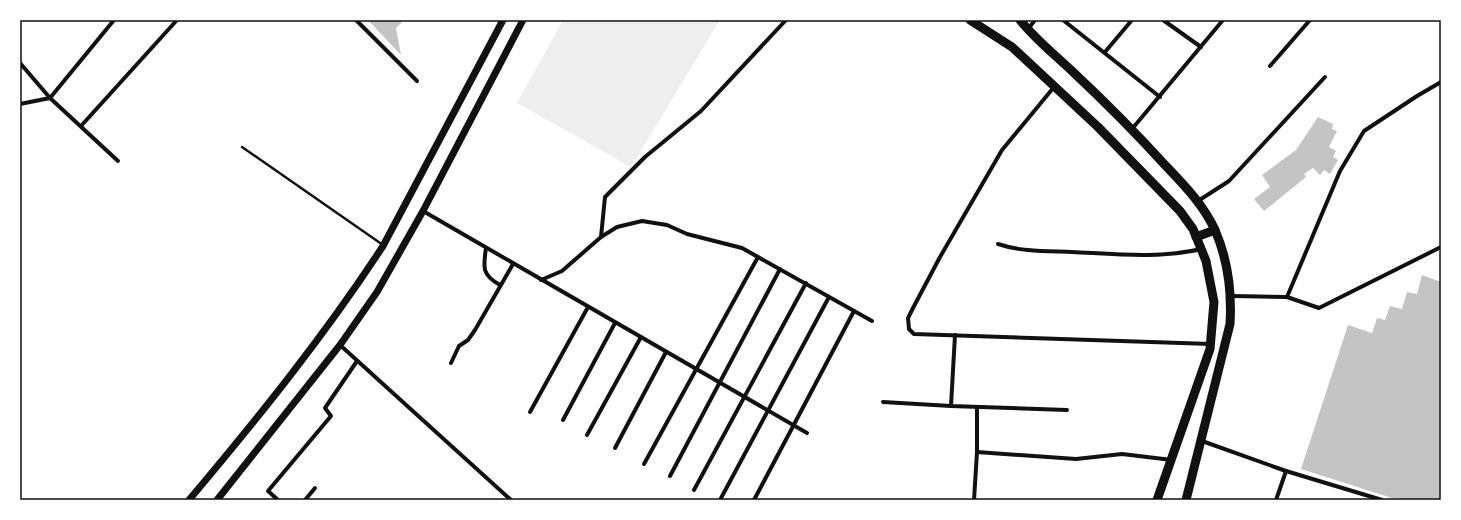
<svg xmlns="http://www.w3.org/2000/svg" width="1461" height="520" font-family="'Nunito Sans',sans-serif">
	<style>
		.green { fill: #eee }
		.building { fill: #c4c4c4 }
		.lines { fill: none; stroke-linecap: round; stroke-linejoin: round }
		.service { stroke: #111; stroke-width: 2.5 }
		.minor { stroke: #111; stroke-width: 4 }
		.secondary { stroke: #111; stroke-width: 7 }
		.trunk { stroke: #111; stroke-width: 9 }
		.neatline { fill: none; stroke: #111; stroke-width: 1.5 }
	</style>
	<rect width="100%" height="100%" fill="#fff"/>
	<path class="green" d="M563,20H720L631,167L517,103Z"/>
	<g class="building">
		<path d="M368,20H404L396,28L401,55Z"/>
		<path d="M1318,117L1333,124L1332,129L1337,131L1329,147L1336,151L1333,157L1338,160L1330,174L1324,170L1320,175L1313,168L1304,174L1306,177L1264,211L1254,199L1270,187L1262,175L1296,150Z"/>
		<path d="M1422,275L1441,282V500H1398L1301,469L1348,325L1372,333L1377,318L1385,320L1390,306L1402,309L1407,292L1417,294Z"/>
	</g>
	<g class="lines">
		<path class="service" d="M242,147L383,245"/>
		<g class="minor">
			<path d="M356,20L417,81"/>
			<path d="M1063,20L1160,97"/>
			<path d="M1163,20L1201,47"/>
			<path d="M1028,29L1035,20"/>
			<path d="M1105,52L1132,20"/>
			<path d="M20,63L50,98L118,161"/>
			<path d="M1270,66L1310,20"/>
			<path d="M1054,87L1002,150L940,257L913,308L908,318L909,329L914,334L1211,344"/>
			<path d="M20,104L50,98L114,20"/>
			<path d="M81,126L177,20"/>
			<path d="M1132,129L1223,20"/>
			<path d="M1198,201L1229,181L1325,77"/>
			<path d="M423,211L807,433"/>
			<path d="M601,237L605,197L645,157L701,111L786,20"/>
			<path d="M998,244C1022,252 1047,251 1072,252C1114,254 1159,259 1201,249"/>
			<path d="M486,248C483,268 482,275 500,285"/>
			<path d="M541,280L562,271L601,237L617,227L642,221L667,225L687,234L742,248L872,321"/>
			<path d="M1232,296L1287,297L1319,308L1441,247"/>
			<path d="M1287,297L1340,171L1364,131L1417,96L1441,82"/>
			<path d="M340,345L511,500"/>
			<path d="M451,363L459,346L468,340L475,330L513,264"/>
			<path d="M883,402L951,406L1067,410"/>
			<path d="M951,406L955,335"/>
			<path d="M530,412L588,307"/>
			<path d="M563,420L615,323"/>
			<path d="M587,435L641,337"/>
			<path d="M1202,441L1286,471L1382,500"/>
			<path d="M615,448L666,352"/>
			<path d="M977,452L1076,459L1122,454L1172,460"/>
			<path d="M644,464L758,257"/>
			<path d="M670,476L780,269"/>
			<path d="M694,490L806,283"/>
			<path d="M278,500L268,491L331,416L325,408L357,361"/>
			<path d="M305,500L315,488"/>
			<path d="M720,500L829,297"/>
			<path d="M754,500L854,311"/>
			<path d="M974,500L977,452V407"/>
			<path d="M1276,500L1286,471"/>
		</g>
		<g class="secondary">
			<path d="M189,500C258,418 325,335 383,246L503,20"/>
			<path d="M217,500L340,345L377,292L423,211L523,20"/>
		</g>
		<g class="trunk">
			<path d="M970,20L1012,47L1098,127L1180,211L1193,229L1206,261L1214,302L1210,349L1157,500"/>
			<path d="M1020,20C1035,39 1054,54 1072,71C1104,101 1135,132 1165,165C1184,185 1203,204 1215,230C1228,260 1232,291 1230,324L1186,500"/>
			<path d="M1196,237L1215,230"/>
		</g>
	</g>
	<rect width="1461" height="520" fill="none" stroke="#ffffff" stroke-width="42"/>
	<rect x="21" y="21" width="1419" height="478" class="neatline"/>
</svg>
